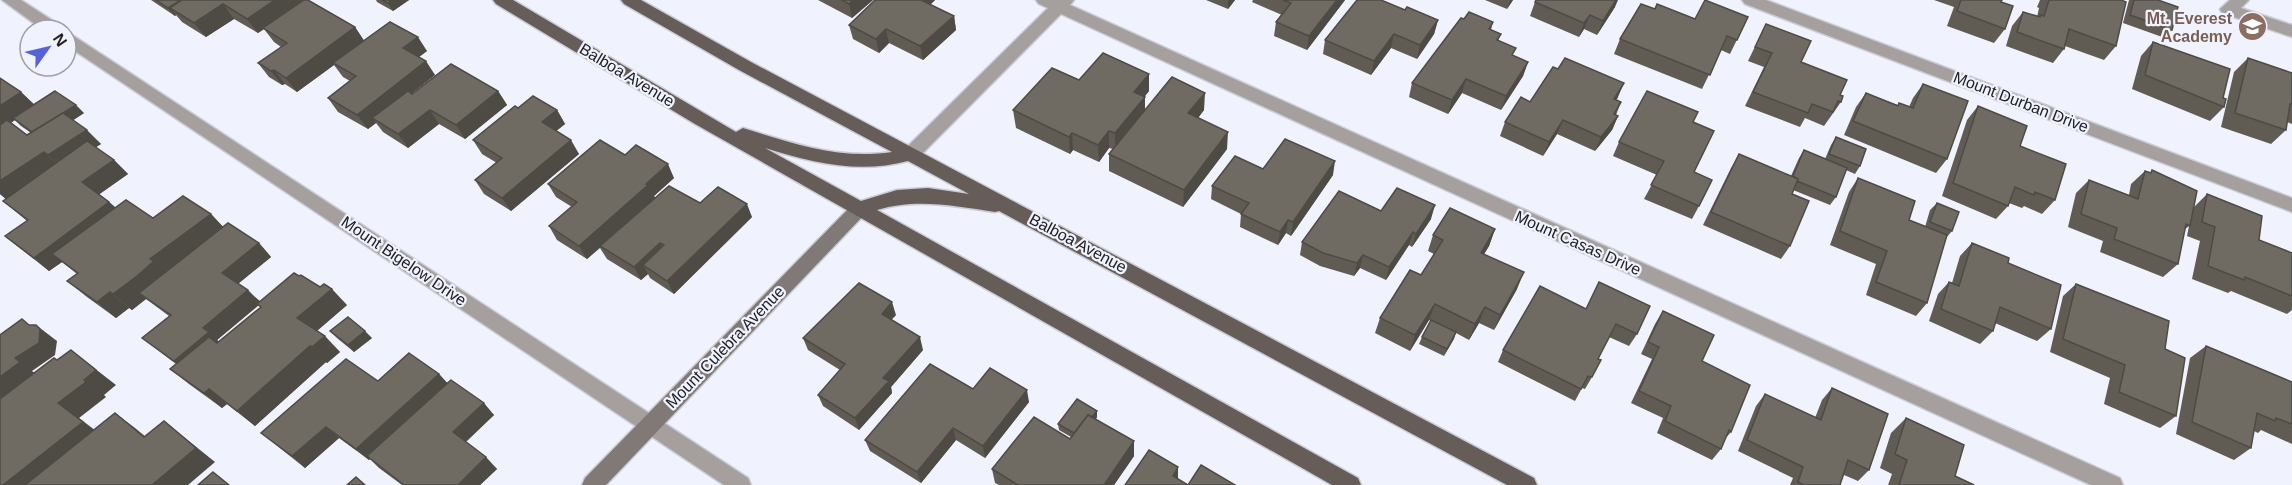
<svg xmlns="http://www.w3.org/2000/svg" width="2292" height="485" font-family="Helvetica,sans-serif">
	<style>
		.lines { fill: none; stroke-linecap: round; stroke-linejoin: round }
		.lane-casing { stroke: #cbccd7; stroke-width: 3 }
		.street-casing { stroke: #cbccd7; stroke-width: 3 }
		.secondary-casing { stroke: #cbccd7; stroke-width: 3 }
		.primary-casing { stroke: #cbccd7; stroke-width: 3 }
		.lane { fill: #a5a09e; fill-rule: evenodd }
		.street { fill: #a5a09e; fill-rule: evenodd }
		.secondary { fill: #807975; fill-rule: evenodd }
		.primary { fill: #665d59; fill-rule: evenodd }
		.wall { fill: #605c54; fill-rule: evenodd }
		.shaded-wall { fill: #4e4b45 }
		.building { fill: #706b62; stroke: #4e4b45; stroke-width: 1.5 }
		.labels { text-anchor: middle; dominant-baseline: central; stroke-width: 4.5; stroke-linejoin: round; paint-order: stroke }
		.education-label { font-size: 16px; font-weight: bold; fill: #785e54; stroke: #f0f2fe; text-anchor: end }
		.street-label { font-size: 16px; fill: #202125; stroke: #f0f2fe }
	</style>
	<rect width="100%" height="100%" fill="#f0f2fe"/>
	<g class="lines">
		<defs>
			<path id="lane" d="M2230,0H2249L2241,8L2292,25V37L2222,13L2220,9Z"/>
			<g id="street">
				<path d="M2,0H21L61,26L63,30H43Z"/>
				<path d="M1036,0H1074L1070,5L2120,478L2123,485H2091L1061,14L917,159L911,161L905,159L902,154L905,149L1048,8L1039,4Z"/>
				<path d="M1742,0H1766L2292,198V212L1745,4Z"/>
				<path d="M66,31L748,478L751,485H724L66,45Z"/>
			</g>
			<path id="secondary" d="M859,202L865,204L868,209L865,214L606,485H582L585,478L853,204Z"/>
			<path id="primary" d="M493,0H513L736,132L743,128C792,143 839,160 892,152L739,70L624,4L621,0H641L751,62L1534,478L1537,485H1507L999,211L995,212C954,206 917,198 877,210L1358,478L1361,485H1332L695,124L496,4ZM765,148C813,163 859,174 908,161L969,194L928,188L897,190L861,201Z"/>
		</defs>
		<use href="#lane" class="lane-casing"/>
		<use href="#street" class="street-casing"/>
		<use href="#secondary" class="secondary-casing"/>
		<use href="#primary" class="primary-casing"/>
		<use href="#lane" class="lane"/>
		<use href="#street" class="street"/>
		<use href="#secondary" class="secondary"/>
		<use href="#primary" class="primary"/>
	</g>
	<g class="wall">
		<path d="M151,0H308L355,27L364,41L427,51L419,57L435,75L412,93L498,91L507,105L465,139L439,124L408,148L383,132L376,123L368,129L338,112L328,98L350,81L343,77L334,65L297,92L285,84L282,85L269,77L258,63L281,47L274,42L264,29L258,33L234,19L206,37L182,22L176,15L175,16Z"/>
		<path d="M376,0H409L393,11L377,2Z"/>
		<path d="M818,0H873L852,18Z"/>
		<path d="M875,0H935L930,5L954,16L956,30L923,60L889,43L879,53L853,39L849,25Z"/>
		<path d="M1206,0H1235L1228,9Z"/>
		<path d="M1253,0H1345L1307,50L1274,36L1276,22L1282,15L1252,2Z"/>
		<path d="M1485,0H1513L1507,9Z"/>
		<path d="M1934,0H2002L2001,2L2005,29L1994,43L1947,26L1954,7Z"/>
		<path d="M2040,0H2121L2116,46L2104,60L2065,46L2064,49L2053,63L2006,46L2012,26L2023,12L2037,17L2039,8L2037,7Z"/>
		<path d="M2129,0H2158L2172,30L2165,38L2123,23Z"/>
		<path d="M1535,2L1615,7L1597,35L1584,29L1579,37L1530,16Z"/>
		<path d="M1655,9L1695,19L1748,17L1730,54L1721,50L1702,89L1614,54L1620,39Z"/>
		<path d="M1405,10L1438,20L1434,34L1417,59L1391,48L1371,75L1323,54L1325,40Z"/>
		<path d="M1464,19L1493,22L1491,30L1501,34L1498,41L1514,56L1528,62L1523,76L1501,110L1462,93L1448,114L1409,97L1412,83Z"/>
		<path d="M1766,24L1801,62L1840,95L1841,102L1824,126L1805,118L1800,127L1745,106L1764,67L1748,61Z"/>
		<path d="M2153,42L2223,98L2224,107L2210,121L2132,89L2141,56Z"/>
		<path d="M2248,58L2292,73V124L2287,122L2286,130L2271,144L2221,127L2234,72Z"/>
		<path d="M1149,74V91L1144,97L1145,111L1204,110L1198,118L1227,149L1183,207L1109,171V154L1113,149L1109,148L1099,162L1073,150L1070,154L1016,128L1013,110L1079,80Z"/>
		<path d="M0,78L21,92L34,105L84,113L73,120L101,144L95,147L114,160L128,174L99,194L115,207L153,218L211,214L223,227L259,243L271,257L238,284L260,301L347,305L317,331L340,352L327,363L326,362L255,426L227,404L222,408L189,384L170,369L176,364L142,338L169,316L146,299L132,310L129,308L116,318L87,297L67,281L77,274L62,262L49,271L21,249L5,236L27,221L3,201L6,199L0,194ZM15,120L21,126L31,133L27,135L11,123ZM259,305L261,307L219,342L217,340Z"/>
		<path d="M1923,84L1947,159L1936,173L1844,135L1856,107L1866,93L1898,105L1899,103L1909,107L1913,98Z"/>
		<path d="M1618,97L1616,100L1621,102L1616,115L1618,116L1612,130L1595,151L1557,134L1543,156L1500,136L1505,122L1530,102Z"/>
		<path d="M1978,106L2020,146L2055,200L2042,214L2024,206L2022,208L2009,203L2008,206L1996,219L1942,196L1967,120Z"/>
		<path d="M518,108L557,110L565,124L556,131L579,154L511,211L484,194L475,180L497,163L482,154L473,140Z"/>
		<path d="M1693,122L1694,172L1699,206L1692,219L1644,199L1657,175L1613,156L1619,142Z"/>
		<path d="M1836,137L1860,166L1855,174L1846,170L1836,197L1830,205L1793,190L1792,194L1790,246L1781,259L1703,225L1731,168L1739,154L1791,176L1799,158L1804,150L1825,159L1831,145Z"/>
		<path d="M625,155L674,178L654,196L655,198L700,203L752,217L674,294L650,278L648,274L641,280L607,259L600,248L587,259L557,240L549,226L572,207L556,197L548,184Z"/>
		<path d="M1263,169L1333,175L1291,236L1286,233L1278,245L1240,227L1241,214L1211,199L1212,186Z"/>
		<path d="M2152,170L2194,207L2207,194L2259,240L2292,253V310L2287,314L2231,291L2228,293L2192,279L2200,241L2187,236L2189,226L2184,230L2178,264L2163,277L2100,252L2103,241L2068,227L2076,193L2089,180L2129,195L2131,184L2145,171L2150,173Z"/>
		<path d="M1858,178L1909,220L1925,227L1930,210L1937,203L1952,231L1946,238L1927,303L1916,316L1866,295L1876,264L1830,245L1849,192Z"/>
		<path d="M1381,211L1431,219L1412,247L1409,245L1386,280L1360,268L1354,276L1320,266L1300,255L1302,242Z"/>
		<path d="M1495,229L1489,246L1484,254L1517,289L1494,330L1479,323L1469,340L1456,333L1444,356L1419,344L1422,337L1431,321L1429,320L1410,351L1375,333L1380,318L1421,275L1434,254L1428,251L1433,235Z"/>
		<path d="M1972,243L2008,263L2051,329L2037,341L1995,323L1993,331L1980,344L1929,321L1938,294L1949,282L1952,283L1960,256Z"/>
		<path d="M2076,284L2165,349L2176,416L2160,428L2104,404L2110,378L2050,352L2063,296Z"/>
		<path d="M1586,309L1637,334L1629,346L1609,337L1598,359L1592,377L1585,389L1582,388L1575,401L1498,362L1503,350Z"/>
		<path d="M1663,311L1702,361L1731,432L1724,440L1721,449L1712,460L1657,433L1663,418L1631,403L1652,359L1641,354L1655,324Z"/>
		<path d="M896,315L891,320L923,350L891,387L892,393L859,430L823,406L818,395L840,370L808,350L803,338Z"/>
		<path d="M330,331L372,338L354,352L337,338Z"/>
		<path d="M2206,346L2292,382V444L2261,430L2258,433L2254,431L2251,448L2234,460L2176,434L2190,358Z"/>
		<path d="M439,374L447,383L494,415L466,442L497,469L480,485H402L379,468L370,459L369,460L339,438L305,468L261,433Z"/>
		<path d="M1832,388L1869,470L1858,481L1844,475L1840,485H1790L1793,478L1738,451L1756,406L1765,394L1815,418L1822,400Z"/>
		<path d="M973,389L1029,402L985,458L956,440L921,483L870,451L865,440Z"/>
		<path d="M1097,411V417L1096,419L1134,441V456L1114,485H999L995,483L992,469L1070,439L1071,437L1059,430L1058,424Z"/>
		<path d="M1906,418L1955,476L1974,485H1888L1892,474L1880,468L1891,433Z"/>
	</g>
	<g class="shaded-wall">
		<path d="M181,0L170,8L176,15L175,16L168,8Z"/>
		<path d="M275,0H307L258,33L247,19Z"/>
		<path d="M392,0H409L393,11L388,3Z"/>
		<path d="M853,0H873L852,18L849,4Z"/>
		<path d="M919,0H935L921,13Z"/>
		<path d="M1229,0H1235L1228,9V1Z"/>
		<path d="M1337,0H1345L1307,50L1309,36Z"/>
		<path d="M1510,0H1513L1507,9L1510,1Z"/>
		<path d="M1616,0H1618L1615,7L1597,35L1603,21Z"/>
		<path d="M223,4L234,19L206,37L194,23Z"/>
		<path d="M1590,15L1584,29L1579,37L1584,23Z"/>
		<path d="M954,16L956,30L923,60L920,46Z"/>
		<path d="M1438,20L1434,34L1417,59L1420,45Z"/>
		<path d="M355,27L365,42L333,63L334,65L297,92L286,78Z"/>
		<path d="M886,29L889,43L879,53L876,39Z"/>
		<path d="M1394,34L1391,48L1371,75L1374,61Z"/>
		<path d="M418,37L427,51L412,62L403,48Z"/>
		<path d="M426,61L435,75L377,121L372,118L376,123L368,129L357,115Z"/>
		<path d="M1528,62L1523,76L1501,110L1506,96Z"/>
		<path d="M274,70L285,84L282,85L271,71Z"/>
		<path d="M1149,74V91L1134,110V92Z"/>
		<path d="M1466,79L1462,93L1448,114L1452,100Z"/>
		<path d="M1624,83L1618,97L1608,113L1614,99Z"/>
		<path d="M498,91L507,105L465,139L456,125Z"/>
		<path d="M21,92L36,106L0,130V106Z"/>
		<path d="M1205,93L1204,110L1188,131V113Z"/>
		<path d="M1145,97V115L1115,151V133Z"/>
		<path d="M76,105L84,113L42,141L33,133Z"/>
		<path d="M430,110L439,124L408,148L398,134Z"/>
		<path d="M557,110L565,124L550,136L542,122Z"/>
		<path d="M1618,116L1612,130L1595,151L1601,137Z"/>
		<path d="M1563,120L1557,134L1543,156L1549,142Z"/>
		<path d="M87,130L101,144L63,169L48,155Z"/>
		<path d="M1109,131V148L1099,162L1098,145Z"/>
		<path d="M1228,132L1227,149L1183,207L1184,190Z"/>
		<path d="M1072,133L1073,150L1070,154L1069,137Z"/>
		<path d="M571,140L579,154L511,211L502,198Z"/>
		<path d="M44,152L59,166L7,200L0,194V181Z"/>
		<path d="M114,160L128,174L97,196L82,182Z"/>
		<path d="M1335,161L1333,175L1291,236L1293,222Z"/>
		<path d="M668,164L674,178L654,196L655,198L587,259L579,246Z"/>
		<path d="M109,202L124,215L52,254L62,262L49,271L34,258Z"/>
		<path d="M747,204L752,217L674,294L667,281Z"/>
		<path d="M1435,205L1431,219L1412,247L1416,234Z"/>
		<path d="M211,214L227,231L139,293L146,299L132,310L113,294L150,259Z"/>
		<path d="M1288,220L1286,233L1278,245L1280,232Z"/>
		<path d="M1495,229L1489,246L1475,269L1481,253Z"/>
		<path d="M1413,232L1409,245L1386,280L1389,267Z"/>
		<path d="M259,243L271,257L235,286L222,273Z"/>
		<path d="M660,243L667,256L643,265L648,274L641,280L634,267Z"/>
		<path d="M1363,255L1360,268L1354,276L1357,263Z"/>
		<path d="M1524,272L1517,289L1494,330L1500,315Z"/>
		<path d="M332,289L347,305L313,334L297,318Z"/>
		<path d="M248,290L261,303L217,340L223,345L189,373L174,361L203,328Z"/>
		<path d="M110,292L129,308L116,318L97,302Z"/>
		<path d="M892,302L896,315L885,326L882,314Z"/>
		<path d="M1435,304L1429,320L1410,351L1415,335Z"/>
		<path d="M1485,307L1479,323L1469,340L1475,324Z"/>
		<path d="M36,325L57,341L55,355L32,371L37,375L0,402V377L15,358L40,333Z"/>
		<path d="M365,331L372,338L354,352L348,345Z"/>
		<path d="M1456,332L1454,339L1444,356L1447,349Z"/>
		<path d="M325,336L340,352L327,363L326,362L255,426L237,411L310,346Z"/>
		<path d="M920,337L923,350L891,387L892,393L859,430L855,418L883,378Z"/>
		<path d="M71,350L116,385L104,395L106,397L79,418L104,437L44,485H3L58,403L84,380Z"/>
		<path d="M439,374L450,386L369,460L356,449Z"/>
		<path d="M209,389L227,404L222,408L204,393Z"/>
		<path d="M1027,390L1029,402L985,458L983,446Z"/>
		<path d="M484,403L494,415L463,444L453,432Z"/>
		<path d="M1097,411V417L1079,442L1078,436Z"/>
		<path d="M115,413L135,428L164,452L144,437Z"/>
		<path d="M164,421L215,462L188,485H152Z"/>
		<path d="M326,427L339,438L305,468L292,456Z"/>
		<path d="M953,428L956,440L921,483L917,472Z"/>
		<path d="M1134,441V456L1114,485H1104Z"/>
		<path d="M486,457L497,469L480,485H458Z"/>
		<path d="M1178,467V481L1173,476Z"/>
	</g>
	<g class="building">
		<path d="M156,0H181L168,8Z"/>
		<path d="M182,0H275L247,19L223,4L194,23L170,8Z"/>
		<path d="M304,0H308L355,27L286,78L274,70L271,71L258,63L287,43L263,28Z"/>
		<path d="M382,0H392L388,3Z"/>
		<path d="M842,0H853L849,4Z"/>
		<path d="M875,0H921L954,16L920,46L886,29L876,39L849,25Z"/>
		<path d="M1283,0H1337L1309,36L1276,22L1291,3Z"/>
		<path d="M1357,0H1381L1405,10L1407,7L1438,20L1420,45L1394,34L1374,61L1325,40Z"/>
		<path d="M1536,0H1616L1603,21L1590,15L1584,23L1535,2Z"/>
		<path d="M1705,0L1748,17L1737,40L1727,36L1710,75L1620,39L1641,4L1655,9L1657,4L1695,19Z"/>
		<path d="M1961,0H2002L2001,2L2013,6L2005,29L1957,11Z"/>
		<path d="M2049,0H2121L2126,2L2116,46L2069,29L2064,49L2017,32L2023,12L2040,17V15L2044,16Z"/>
		<path d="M2134,0H2158L2178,7L2172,30L2130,15Z"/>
		<path d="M1469,12L1493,22L1489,29L1501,34L1497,40L1516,48L1512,55L1528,62L1506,96L1466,79L1452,100L1412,83L1461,18L1464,19Z"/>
		<path d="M390,22L418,37L403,48L426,61L357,115L328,98L356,76L333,63Z"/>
		<path d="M1766,24L1811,41L1801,62L1847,80L1840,95L1843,96L1841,102L1838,101L1833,112L1812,104L1808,113L1753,92L1772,53L1755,47Z"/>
		<path d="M2153,42L2230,69L2223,98L2226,99L2224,107L2145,75Z"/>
		<path d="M1103,53L1149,74L1134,92L1145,97L1115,133L1109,131L1098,145L1072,133L1069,137L1013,110L1052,68L1079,80Z"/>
		<path d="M1565,58L1624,83L1614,99L1621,102L1614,114L1618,116L1601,137L1563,120L1549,142L1505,122L1521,97L1530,102L1553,67L1558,69Z"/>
		<path d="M2248,58L2292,73V104H2290L2286,130L2235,113Z"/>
		<path d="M451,64L498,91L456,125L430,110L398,134L372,118L408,91L412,94Z"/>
		<path d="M1172,77L1205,93L1188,113L1228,132L1184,190L1109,154Z"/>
		<path d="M0,78L21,92L0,106Z"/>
		<path d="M1923,84L1968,101L1947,159L1853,121L1866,93L1898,106L1899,103L1913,108Z"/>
		<path d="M55,91L76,105L32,132L13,118Z"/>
		<path d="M1647,91L1698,112L1693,122L1714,131L1694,172L1712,180L1699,206L1651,185L1664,161L1619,142Z"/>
		<path d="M533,96L557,110L542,122L571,140L502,198L475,180L502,158L473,140L515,106L518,108Z"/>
		<path d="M1978,106L2027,126L2020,146L2066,164L2055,200L2035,192L2034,195L2015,187L2008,206L1953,183Z"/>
		<path d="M63,113L87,130L48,155L44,152L0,181V125L7,120L27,135Z"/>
		<path d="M1836,137L1866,149L1860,166L1829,154Z"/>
		<path d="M1285,139L1335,161L1293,222L1288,220L1280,232L1241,214L1249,203L1212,186L1235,156L1263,169Z"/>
		<path d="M600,140L625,155L636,145L668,164L646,184L648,185L579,246L549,226L577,202L548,184Z"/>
		<path d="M87,141L114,160L82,182L109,202L34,258L5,236L28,220L3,201Z"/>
		<path d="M1804,150L1847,168L1836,197L1797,181L1798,179L1793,176Z"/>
		<path d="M1739,154L1798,179L1792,194L1809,201L1790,246L1711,212Z"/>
		<path d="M2152,170L2197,191L2190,226L2186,224L2178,264L2114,239L2117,228L2081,214L2089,180L2138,199L2145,171L2151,173Z"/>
		<path d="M1858,178L1915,201L1909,220L1947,235L1927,303L1876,282L1887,251L1840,231Z"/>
		<path d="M669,186L700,203L718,187L747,204L667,281L643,265L664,245L660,243L634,267L600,246Z"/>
		<path d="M1397,188L1435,205L1416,234L1413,232L1389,267L1363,255L1357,263L1323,253L1302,242L1339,191L1381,211Z"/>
		<path d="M2207,194L2262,216L2259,240L2292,253V296L2245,277L2244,280L2208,266L2215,227L2202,222Z"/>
		<path d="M183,196L211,214L150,259L154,261L137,276L113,294L110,292L97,302L67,281L78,273L52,254L126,200L153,218Z"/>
		<path d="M1937,203L1959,212L1952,231L1930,222Z"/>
		<path d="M1450,208L1495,229L1481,253L1524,272L1500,315L1485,307L1475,324L1435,304L1415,335L1380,318L1410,270L1421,275L1443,240L1433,235Z"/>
		<path d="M228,223L259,243L222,273L248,290L203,328L209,332L174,361L142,338L171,315L139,293Z"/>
		<path d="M1972,243L2009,258L2008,263L2061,285L2051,329L2000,307L1993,331L1941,309L1949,282L1959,286Z"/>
		<path d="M294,273L299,276L301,275L320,287L324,284L332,289L297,318L325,336L312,347L310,346L237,411L209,389L204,393L170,369L209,337L217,343L261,307L257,304Z"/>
		<path d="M1599,282L1650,306L1637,334L1616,324L1598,359L1601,360L1592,377L1588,376L1581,389L1503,350L1540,286L1586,309Z"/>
		<path d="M859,283L892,302L882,314L920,337L883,378L889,381L855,418L818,395L845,364L803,338Z"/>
		<path d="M2076,284L2169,321L2165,349L2185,358L2176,416L2119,392L2125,365L2063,339Z"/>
		<path d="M1663,311L1714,335L1702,361L1750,385L1731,432L1729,430L1721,449L1665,421L1671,406L1639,391L1659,347L1648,342Z"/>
		<path d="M348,317L365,331L348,345L330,331Z"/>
		<path d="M22,319L29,325H36L40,329L39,343L15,358L20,362L0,377V335Z"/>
		<path d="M1431,320L1456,332L1447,349L1422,337Z"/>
		<path d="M2206,346L2292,382V424L2276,418L2275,421L2257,413L2251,448L2192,422Z"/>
		<path d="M71,350L96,370L84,380L86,382L58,403L83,422L3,485H0V399L54,358L57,360Z"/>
		<path d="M409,353L439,374L356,449L326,427L292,456L261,433L346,359L378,381Z"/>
		<path d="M930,364L973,389L990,368L1027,390L983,446L953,428L917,472L865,440Z"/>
		<path d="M451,380L484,403L453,432L486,457L458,485H404L367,456Z"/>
		<path d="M1832,388L1888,414L1869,470L1848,460L1840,485H1804L1798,482L1803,467L1747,440L1765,394L1821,420Z"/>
		<path d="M1077,399L1097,411L1092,417L1088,415L1074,433L1058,424Z"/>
		<path d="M115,413L144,437L164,421L196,448L152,485H25Z"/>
		<path d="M1088,415L1134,441L1104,485H1018L992,469L1034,417L1070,439Z"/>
		<path d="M1906,418L1964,445L1955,476L1974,485H1899L1907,460L1895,454Z"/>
		<path d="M1149,450L1178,467L1173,476L1188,485H1125Z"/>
		<path d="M1201,465L1235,485H1188Z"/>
		<path d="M213,472L229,485H198Z"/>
		<path d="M356,477L365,485H347Z"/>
	</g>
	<defs>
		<symbol id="school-disc" viewBox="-11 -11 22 22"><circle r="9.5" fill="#8d6e63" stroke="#f0f2fe"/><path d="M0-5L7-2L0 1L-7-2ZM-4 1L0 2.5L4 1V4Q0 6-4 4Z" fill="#fff"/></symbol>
	</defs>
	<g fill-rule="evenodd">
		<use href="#school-disc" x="2236" y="10" width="33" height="33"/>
	</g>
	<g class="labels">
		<g class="education-label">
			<text x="2232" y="18">Mt. Everest<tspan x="2232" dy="18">Academy</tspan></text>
		</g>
		<g class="street-label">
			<text transform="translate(627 75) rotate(31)">Balboa Avenue</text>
			<text transform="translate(2021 102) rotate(21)">Mount Durban Drive</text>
			<text transform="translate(1078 243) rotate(28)">Balboa Avenue</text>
			<text transform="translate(1578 243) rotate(24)">Mount Casas Drive</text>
			<text transform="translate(404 261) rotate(34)">Mount Bigelow Drive</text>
			<text transform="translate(725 347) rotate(-46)">Mount Culebra Avenue</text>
		</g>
	</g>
	<g transform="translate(48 48) rotate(56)"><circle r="28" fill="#f0f2fe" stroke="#9d9ea7" stroke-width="1.5"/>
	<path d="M0-4.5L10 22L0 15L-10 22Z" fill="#5463d9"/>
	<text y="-9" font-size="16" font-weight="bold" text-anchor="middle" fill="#202125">N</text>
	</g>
</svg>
